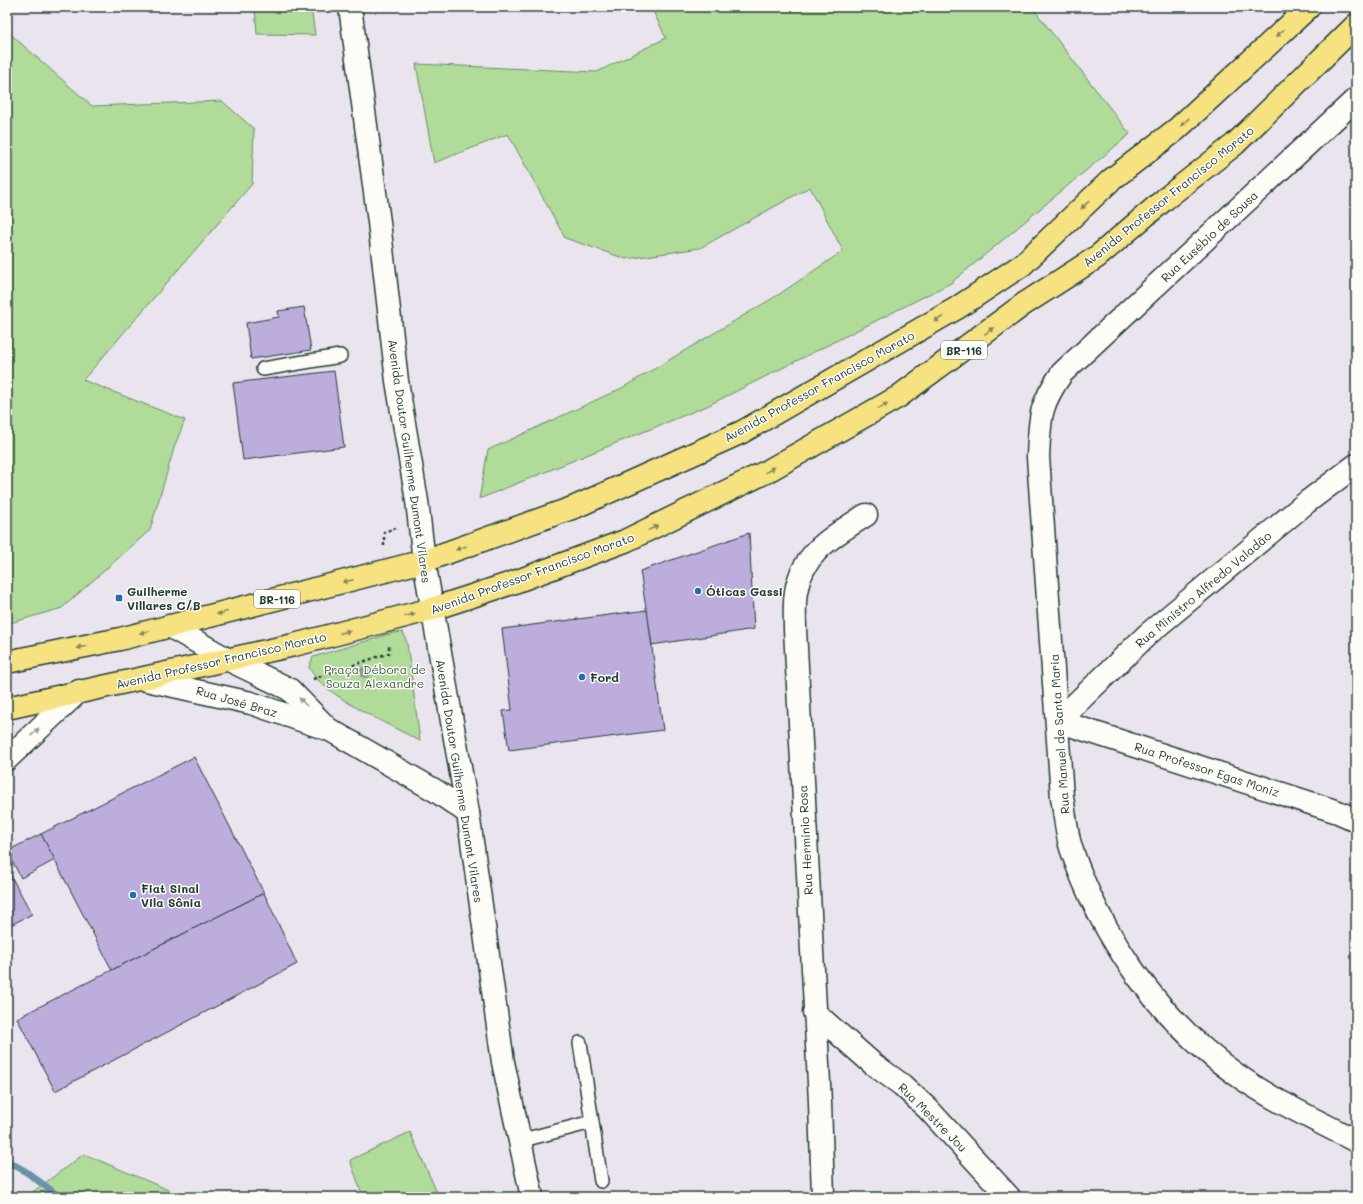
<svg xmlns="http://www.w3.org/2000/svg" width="1363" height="1204" font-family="Mali,sans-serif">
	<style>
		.green { fill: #b0db98; stroke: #688c66 }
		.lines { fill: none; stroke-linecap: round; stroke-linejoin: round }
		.stream { stroke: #6991a8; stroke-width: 7 }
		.building { fill: #bcaddd; stroke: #1f3d34 }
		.service-casing { stroke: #1f3d34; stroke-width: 16 }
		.minor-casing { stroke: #1f3d34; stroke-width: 25 }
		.secondary-casing { stroke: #1f3d34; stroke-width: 25 }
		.trunk-casing { stroke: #1f3d34; stroke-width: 25 }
		.path { stroke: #1f3d34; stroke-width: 2.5; stroke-dasharray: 3 3; stroke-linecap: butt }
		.service { stroke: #fdfcf7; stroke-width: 13 }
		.minor { stroke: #fdfcf7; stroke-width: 22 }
		.secondary { stroke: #fdfcf7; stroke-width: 22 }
		.trunk { stroke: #f7e281; stroke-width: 22 }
		.tree { fill: #8a9a93 }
		.oneway { fill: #808757 }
		.oneway2 { fill: #8e9c96 }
		.poi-dot { fill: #1f6fb2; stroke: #fdfcf7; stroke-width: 1.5 }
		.labels { text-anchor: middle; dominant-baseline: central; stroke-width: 3; stroke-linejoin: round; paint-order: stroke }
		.shield { fill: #fdfcf7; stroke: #62766e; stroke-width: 1 }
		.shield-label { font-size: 11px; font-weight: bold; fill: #1f3d34 }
		.street-label { font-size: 12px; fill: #1f3d34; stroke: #fdfcf7 }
		.poi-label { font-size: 12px; font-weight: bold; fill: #1f3d34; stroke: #fdfcf7; text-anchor: start }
		.park-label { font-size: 12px; fill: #3c5d48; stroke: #fdfcf7 }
	</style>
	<rect width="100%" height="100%" fill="#eae4ef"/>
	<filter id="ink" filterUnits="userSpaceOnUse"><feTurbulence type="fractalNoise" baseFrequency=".025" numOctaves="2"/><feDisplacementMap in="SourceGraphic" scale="8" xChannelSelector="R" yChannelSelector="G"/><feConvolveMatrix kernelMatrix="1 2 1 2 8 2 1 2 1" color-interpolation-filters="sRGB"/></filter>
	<g filter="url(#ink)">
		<g class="green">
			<path d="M255,7H311L315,35L257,34Z"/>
			<path d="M651,7H1032L1130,134L951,283L707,406L479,499L488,450L622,388L778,295L843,251L810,187L700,248L626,259L565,238L508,134L434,163L416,64L597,72L666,38Z"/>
			<path d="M7,31L92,106L222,101L254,129L252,184L83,380L185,420L175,445L150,530L62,608L7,624Z"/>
			<path d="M403,632L407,643L420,741C394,727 319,694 309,667L313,657L393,633Z"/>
			<path d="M410,1132L439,1197H363L350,1160Z"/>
			<path d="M84,1154L185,1197H26Z"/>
		</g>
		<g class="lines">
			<path class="stream" d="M7,1161L25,1171L60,1197"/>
		</g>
		<g class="building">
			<path d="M304,307L311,350L251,359L246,323L279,317L278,311Z"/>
			<path d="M334,371L344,447L243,460L233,383Z"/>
			<path d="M749,533L754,629L652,645L640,571Z"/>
			<path d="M647,610L663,730L509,750L503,711L512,710L502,629Z"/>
			<path d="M194,757L264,893L112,970L41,834Z"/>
			<path d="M41,834L55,860L21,878L7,851Z"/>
			<path d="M7,869L32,914L7,927Z"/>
			<path d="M264,893L297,964L55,1091L17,1018Z"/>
		</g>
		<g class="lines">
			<defs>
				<g id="service">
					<path d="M263,369L340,356"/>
					<path d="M580,1043L601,1181"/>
					<path d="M519,1141L592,1122"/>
				</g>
				<g id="minor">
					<path d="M350,7L379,222L397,381L417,501L424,561"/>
					<path d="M1356,99L1062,373C1039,406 1040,417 1038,457L1062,797C1065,814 1066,832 1071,848C1101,937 1160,1021 1237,1075C1274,1101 1316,1120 1356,1141"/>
					<path d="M1356,465L1307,502L1148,634L1058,721L1338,812L1356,820"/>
					<path d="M814,1012L873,1064L902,1085L928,1109L1009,1197"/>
					<path d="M823,1197L820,1102L795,629C795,617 794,604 796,592C802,552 835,535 866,515"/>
				</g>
				<g id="secondary">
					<path d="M424,561L468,813L503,1062L532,1197"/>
					<path d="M169,626L227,659L289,689L326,727"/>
					<path d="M142,679L251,703L330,730L436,791L468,813"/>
					<path d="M7,759L79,691"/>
				</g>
				<g id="trunk">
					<path d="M7,662L120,639L424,561L575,507L742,432L957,308L1022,265L1111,180L1177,129L1309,7"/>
					<path d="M7,708L294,645L432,609L512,583L625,541L766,472L898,397L1024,304L1097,257L1165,199L1235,144L1356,25"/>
				</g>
			</defs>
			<use href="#service" class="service-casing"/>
			<use href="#minor" class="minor-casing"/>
			<use href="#secondary" class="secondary-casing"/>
			<use href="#trunk" class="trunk-casing"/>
			<g class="path">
				<path d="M384,546V532L396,528"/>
				<path d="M313,679L389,653V645"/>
			</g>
			<use href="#service" class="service"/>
			<use href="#minor" class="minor"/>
			<use href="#secondary" class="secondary"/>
			<use href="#trunk" class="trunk"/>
		</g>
		<circle class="tree" cx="365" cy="672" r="6"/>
		<defs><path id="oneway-solid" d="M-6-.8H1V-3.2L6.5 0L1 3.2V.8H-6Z"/></defs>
		<g class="oneway">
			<use href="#oneway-solid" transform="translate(1280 33) rotate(138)"/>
			<use href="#oneway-solid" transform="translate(1185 122) rotate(136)"/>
			<use href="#oneway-solid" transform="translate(1085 205) rotate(136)"/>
			<use href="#oneway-solid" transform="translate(939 319) rotate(150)"/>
			<use href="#oneway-solid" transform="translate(989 331) rotate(-37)"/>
			<use href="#oneway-solid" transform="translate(883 406) rotate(-29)"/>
			<use href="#oneway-solid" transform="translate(770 470) rotate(-29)"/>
			<use href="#oneway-solid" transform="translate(653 528) rotate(-26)"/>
			<use href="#oneway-solid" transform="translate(461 548) rotate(160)"/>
			<use href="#oneway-solid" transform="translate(348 581) rotate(166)"/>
			<use href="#oneway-solid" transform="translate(222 613) rotate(166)"/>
			<use href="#oneway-solid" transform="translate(410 615) rotate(-15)"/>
			<use href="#oneway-solid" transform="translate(145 632) rotate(166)"/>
			<use href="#oneway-solid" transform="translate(345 632) rotate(-15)"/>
			<use href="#oneway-solid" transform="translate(82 647) rotate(168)"/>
		</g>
		<g class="oneway2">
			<use href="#oneway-solid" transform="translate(303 702) rotate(-134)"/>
			<use href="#oneway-solid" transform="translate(35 732) rotate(-43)"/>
		</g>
	</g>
	<g class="poi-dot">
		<circle cx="698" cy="591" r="4"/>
		<rect x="115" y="594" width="8" height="8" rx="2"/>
		<circle cx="582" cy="677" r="4"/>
		<circle cx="133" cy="895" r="4"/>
	</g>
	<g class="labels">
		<g class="shield">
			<rect x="941" y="341" width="46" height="18" rx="3"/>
			<rect x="254" y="590" width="46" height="18" rx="3"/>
		</g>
		<g class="shield-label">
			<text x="964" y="350">BR-116</text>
			<text x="277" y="599">BR-116</text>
		</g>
		<g class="street-label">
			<text transform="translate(1168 196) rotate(-39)">Avenida Professor Francisco Morato</text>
			<text transform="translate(1209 236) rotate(-43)">Rua Eusébio de Sousa</text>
			<text transform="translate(819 386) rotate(-29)">Avenida Professor Francisco Morato</text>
			<text transform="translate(410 461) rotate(82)">Avenida Doutor Guilherme Dumont Vilares</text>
			<text transform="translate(532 573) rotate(-20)">Avenida Professor Francisco Morato</text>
			<text transform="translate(1203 589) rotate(-40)">Rua Ministro Alfredo Valadão</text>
			<text transform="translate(221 660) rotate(-13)">Avenida Professor Francisco Morato</text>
			<text transform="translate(237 701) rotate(16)">Rua José Braz</text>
			<text transform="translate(1059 734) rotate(-94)">Rua Manuel de Santa Maria</text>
			<text transform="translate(1207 769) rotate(18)">Rua Professor Egas Moniz</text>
			<text transform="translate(460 781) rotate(81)">Avenida Doutor Guilherme Dumont Vilares</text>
			<text transform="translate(805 840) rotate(-93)">Rua Hermínio Rosa</text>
			<text transform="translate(933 1117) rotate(45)">Rua Mestre Jou</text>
		</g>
		<g class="poi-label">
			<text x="127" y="591">Guilherme<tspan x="127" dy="14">Villares C/B</tspan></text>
			<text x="706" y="591">Óticas Gassi</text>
			<text x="590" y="677">Ford</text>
			<text x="141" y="888">Fiat Sinal<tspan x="141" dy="14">Vila Sônia</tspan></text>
		</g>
		<g class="park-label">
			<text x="375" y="669">Praça Débora de<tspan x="375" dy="14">Souza Alexandre</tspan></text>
		</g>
	</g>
	<rect width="1363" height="1204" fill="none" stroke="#fdfcf7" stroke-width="24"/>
	<rect x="12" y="12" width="1339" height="1180" fill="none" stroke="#1f3d34" stroke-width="1.5" filter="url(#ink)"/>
</svg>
